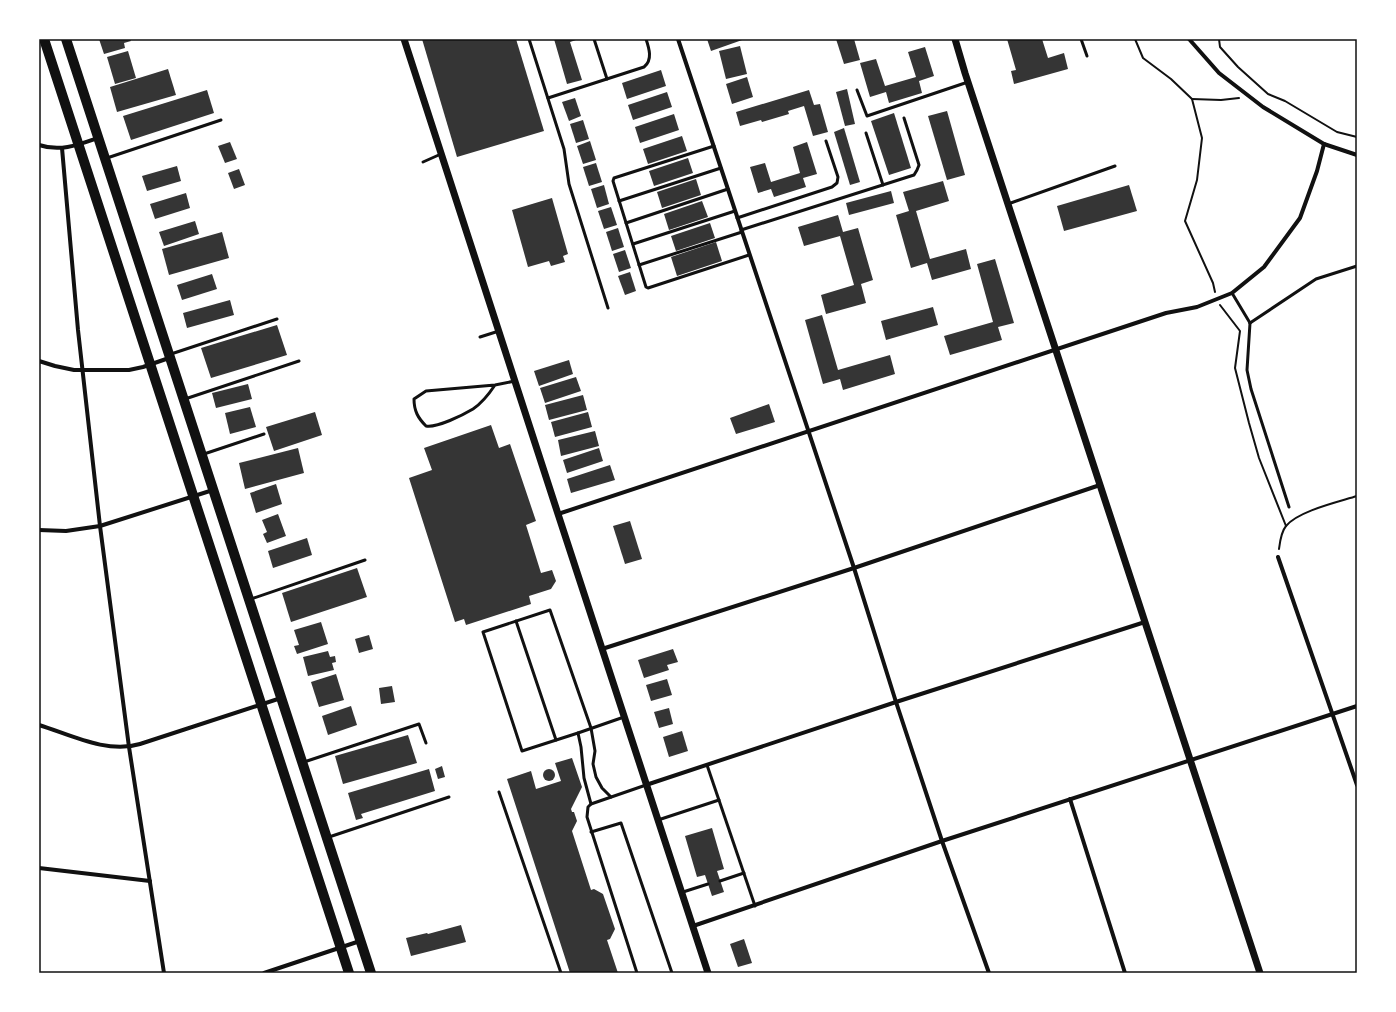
<svg xmlns="http://www.w3.org/2000/svg" width="1396" height="1012" font-family="Lora,serif">
	<style>
		.building { fill: #353535 }
		.lines { fill: none; stroke-linecap: round; stroke-linejoin: round }
		.path { stroke: #111; stroke-width: 2 }
		.service { stroke: #111; stroke-width: 3 }
		.minor { stroke: #111; stroke-width: 4 }
		.tertiary { stroke: #111; stroke-width: 7 }
		.primary { stroke: #111; stroke-width: 10 }
		.neatline { fill: none; stroke: #111; stroke-width: 1.5 }
	</style>
	<rect width="100%" height="100%" fill="#fff"/>
	<g class="building">
		<path d="M99,39H130L131,41L124,43L125,48L104,54Z"/>
		<path d="M422,39H516L544,131L457,157Z"/>
		<path d="M554,39H579L570,42L582,80L567,84Z"/>
		<path d="M707,39H745L711,51Z"/>
		<path d="M836,39H854L860,60L844,64Z"/>
		<path d="M1007,39H1042L1048,58L1064,53L1068,69L1014,84L1011,71L1016,70Z"/>
		<path d="M740,46L747,74L726,79L719,51Z"/>
		<path d="M925,47L934,76L919,81L922,93L889,103L886,92L870,97L860,63L876,59L885,86L916,77L908,52Z"/>
		<path d="M128,51L136,78L115,84L107,57Z"/>
		<path d="M168,69L176,95L117,112L110,87Z"/>
		<path d="M661,70L666,86L627,99L622,83Z"/>
		<path d="M747,77L753,97L732,104L726,84Z"/>
		<path d="M847,89L855,124L845,126L836,92Z"/>
		<path d="M207,90L214,113L131,140L123,116Z"/>
		<path d="M809,90L814,105L820,104L828,132L813,136L804,106L788,111L789,114L762,122L761,120L740,126L736,112Z"/>
		<path d="M667,92L672,107L633,120L628,105Z"/>
		<path d="M575,98L581,116L569,121L562,102Z"/>
		<path d="M947,111L965,175L947,180L928,116Z"/>
		<path d="M894,113L911,168L889,175L871,121Z"/>
		<path d="M674,114L679,130L640,143L635,127Z"/>
		<path d="M583,120L589,139L576,143L570,124Z"/>
		<path d="M844,128L860,182L850,185L834,132Z"/>
		<path d="M682,136L687,151L648,164L643,149Z"/>
		<path d="M590,141L596,160L583,164L577,146Z"/>
		<path d="M230,142L237,159L225,163L218,146Z"/>
		<path d="M807,142L817,174L803,178L806,187L774,197L771,189L758,193L750,167L765,163L771,182L800,173L793,147Z"/>
		<path d="M688,158L693,173L654,186L649,171Z"/>
		<path d="M596,163L602,182L589,186L583,167Z"/>
		<path d="M177,166L181,181L147,191L142,176Z"/>
		<path d="M239,169L245,185L234,189L228,173Z"/>
		<path d="M696,179L701,195L662,208L657,192Z"/>
		<path d="M943,181L949,201L916,211L930,259L966,249L971,269L932,280L927,263L911,268L896,215L909,211L903,192Z"/>
		<path d="M604,185L609,204L597,208L591,189Z"/>
		<path d="M1129,185L1137,211L1064,231L1057,206Z"/>
		<path d="M891,191L894,203L849,215L846,203Z"/>
		<path d="M186,193L190,208L155,219L150,204Z"/>
		<path d="M552,198L568,254L563,256L565,262L551,266L549,261L528,267L512,210Z"/>
		<path d="M702,201L708,217L669,230L664,214Z"/>
		<path d="M611,207L617,225L604,229L598,211Z"/>
		<path d="M838,215L843,232L858,228L873,280L861,284L866,303L826,314L821,295L854,285L840,236L804,246L798,227Z"/>
		<path d="M195,221L199,234L164,246L159,232Z"/>
		<path d="M710,223L715,238L676,251L671,236Z"/>
		<path d="M618,228L624,247L612,251L606,232Z"/>
		<path d="M222,232L229,258L169,275L162,249Z"/>
		<path d="M716,242L722,261L677,276L671,257Z"/>
		<path d="M625,250L631,268L619,272L613,254Z"/>
		<path d="M995,259L1014,323L998,327L1002,340L950,355L944,336L993,322L977,264Z"/>
		<path d="M630,272L636,291L625,295L618,276Z"/>
		<path d="M212,274L217,289L182,300L177,285Z"/>
		<path d="M230,300L234,315L187,328L183,313Z"/>
		<path d="M933,307L938,325L886,340L881,321Z"/>
		<path d="M822,315L838,370L890,355L895,374L843,390L840,379L823,384L805,320Z"/>
		<path d="M277,325L287,355L211,378L201,348Z"/>
		<path d="M569,360L573,374L539,386L534,371Z"/>
		<path d="M576,377L581,391L545,403L540,388Z"/>
		<path d="M248,384L252,399L216,408L212,393Z"/>
		<path d="M583,395L587,410L549,420L545,405Z"/>
		<path d="M769,404L775,422L736,434L730,418Z"/>
		<path d="M250,407L256,427L230,434L225,413Z"/>
		<path d="M315,412L322,435L274,451L266,427Z"/>
		<path d="M588,412L592,427L555,437L551,422Z"/>
		<path d="M491,425L499,448L510,444L536,521L526,525L541,573L552,570L556,581L551,589L529,596L531,604L466,625L464,619L455,622L409,478L432,470L424,448Z"/>
		<path d="M595,431L599,446L561,456L558,440Z"/>
		<path d="M298,448L304,473L245,489L239,463Z"/>
		<path d="M599,448L603,461L567,473L563,460Z"/>
		<path d="M610,465L615,480L571,493L567,479Z"/>
		<path d="M276,484L282,504L256,513L250,493Z"/>
		<path d="M278,514L286,536L267,543L263,534L267,532L262,520Z"/>
		<path d="M630,521L642,559L625,564L613,526Z"/>
		<path d="M307,538L312,555L273,568L268,551Z"/>
		<path d="M357,568L367,597L291,622L282,593Z"/>
		<path d="M321,622L328,644L297,654L294,646L299,645L294,630Z"/>
		<path d="M369,635L373,649L359,653L355,639Z"/>
		<path d="M673,649L678,662L667,665L669,670L644,678L638,660Z"/>
		<path d="M328,651L330,657L335,656L336,662L332,663L334,670L308,676L303,657Z"/>
		<path d="M336,674L344,700L319,707L311,682Z"/>
		<path d="M667,679L672,695L651,701L646,685Z"/>
		<path d="M392,686L395,702L381,704L379,688Z"/>
		<path d="M351,706L357,725L328,735L322,716Z"/>
		<path d="M669,708L673,724L659,728L654,712Z"/>
		<path d="M682,731L688,751L669,757L663,737Z"/>
		<path d="M408,735L417,763L343,784L335,756Z"/>
		<path d="M572,758L582,787L571,809L572,812H574L577,821L572,831L591,890L594,889L603,894L615,929L610,939L607,940L618,973H570L507,779L531,771L536,789L561,781L555,763Z"/>
		<path d="M442,766L445,777L438,779L435,769Z"/>
		<circle cx="549" cy="775" r="6"/>
		<path d="M429,769L435,791L361,814L363,818L356,820L348,793Z"/>
		<path d="M712,828L724,869L717,871L724,892L712,896L705,875L697,877L685,836Z"/>
		<path d="M461,925L466,942L411,956L406,938L427,933L428,934Z"/>
		<path d="M744,939L752,963L738,967L730,944Z"/>
	</g>
	<g class="lines">
		<g class="path">
			<path d="M1135,39L1143,58L1171,79L1192,99L1202,138L1197,180L1185,221L1213,283L1215,292"/>
			<path d="M1219,39L1220,47L1238,67L1268,94L1285,101L1337,132L1357,137"/>
			<path d="M1192,99L1221,100L1239,98"/>
			<path d="M1220,305L1240,331L1235,368L1249,423L1259,458L1286,526"/>
			<path d="M1279,549C1280,541 1281,532 1286,526C1298,511 1338,502 1357,496"/>
		</g>
		<g class="service">
			<path d="M529,39L564,149L569,184L608,308"/>
			<path d="M594,39L607,79"/>
			<path d="M1081,39L1087,56"/>
			<path d="M857,90L867,116L968,82"/>
			<path d="M548,98L644,67C653,60 649,48 646,39"/>
			<path d="M866,133L883,185"/>
			<path d="M714,146L614,178L613,181L646,287L648,288L749,255"/>
			<path d="M107,158L221,120"/>
			<path d="M423,162L441,154"/>
			<path d="M619,201L721,168"/>
			<path d="M1008,204L1115,166"/>
			<path d="M737,218L832,187L837,183L838,177L826,141"/>
			<path d="M626,223L728,189"/>
			<path d="M741,230L914,175L917,170L919,165L904,118"/>
			<path d="M633,244L735,211"/>
			<path d="M639,265L742,232"/>
			<path d="M1232,293L1250,323"/>
			<path d="M1250,323L1247,370L1251,389L1289,507"/>
			<path d="M1250,323L1316,279L1357,266"/>
			<path d="M480,337L499,331"/>
			<path d="M171,354L277,319"/>
			<path d="M495,385C489,394 482,403 473,409C463,415 437,428 426,426C418,418 414,411 414,399L426,391L495,385L515,381"/>
			<path d="M185,399L299,361"/>
			<path d="M204,454L264,434"/>
			<path d="M251,599L365,560"/>
			<path d="M516,621L556,740"/>
			<path d="M578,733L624,717"/>
			<path d="M304,762L419,724L426,743"/>
			<path d="M707,765L755,906"/>
			<path d="M499,792L561,973"/>
			<path d="M591,804L584,778L581,747L578,733L522,751L483,632L550,610L591,728L595,751L593,764L596,777L602,788L611,797"/>
			<path d="M658,820L719,800"/>
			<path d="M591,832L621,823L672,973"/>
			<path d="M329,837L449,797"/>
			<path d="M720,881L744,873"/>
			<path d="M683,892L708,884"/>
			<path d="M637,973L587,817L588,807L591,804L646,785"/>
		</g>
		<g class="minor">
			<path d="M678,39L854,568L896,702L942,841L989,973"/>
			<path d="M1189,39L1219,73L1263,107L1324,144L1357,155"/>
			<path d="M39,145C60,152 78,145 98,138"/>
			<path d="M62,148L78,330L100,526L129,747L164,973"/>
			<path d="M39,361L55,366L74,370H129L143,367L169,358"/>
			<path d="M558,514L1166,313L1197,307L1232,293L1264,267L1300,218L1317,171L1324,144"/>
			<path d="M39,530L66,531L100,526L213,490"/>
			<path d="M1278,557L1357,785"/>
			<path d="M602,649L854,568L1100,485"/>
			<path d="M39,725C71,735 107,754 140,744L281,698"/>
			<path d="M646,785L896,702L1145,622"/>
			<path d="M1070,799L1125,973"/>
			<path d="M39,868L150,881"/>
			<path d="M693,926L942,841L1357,706"/>
			<path d="M264,973L360,941"/>
		</g>
		<g class="tertiary">
			<path d="M404,39L558,514L708,973"/>
			<path d="M955,39L965,73L1260,973"/>
		</g>
		<g class="primary">
			<path d="M44,39L349,973"/>
			<path d="M66,39L371,973"/>
		</g>
	</g>
	<rect width="1396" height="1012" fill="none" stroke="#ffffff" stroke-width="80"/>
	<rect x="40" y="40" width="1316" height="932" class="neatline"/>
</svg>
